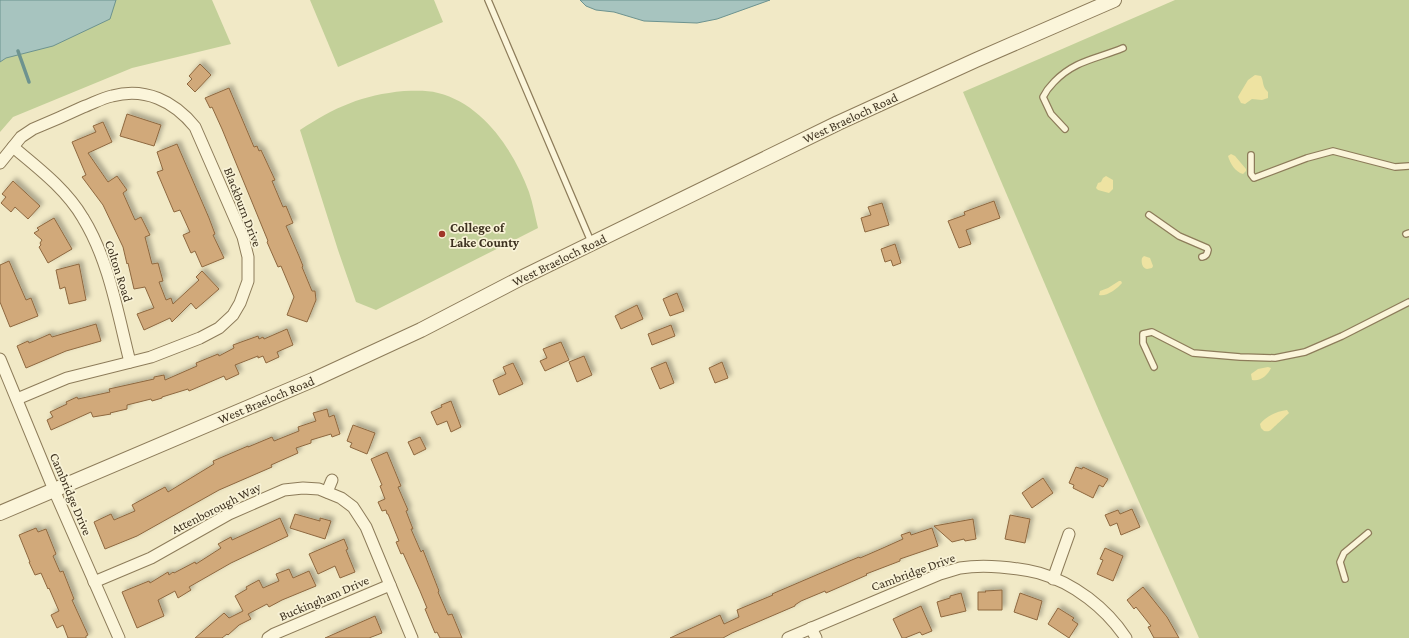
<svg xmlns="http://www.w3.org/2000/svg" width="1409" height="638" font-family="'Crimson Pro',serif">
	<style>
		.green { fill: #c3d099 }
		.sand { fill: #eee3a2 }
		.water { fill: #a7c4bf; stroke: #6d938f }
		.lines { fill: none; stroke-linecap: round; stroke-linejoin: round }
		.stream { stroke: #6d938f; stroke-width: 3.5 }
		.building { fill: #d1a97a; stroke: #8e683f; filter: url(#shadow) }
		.service-casing { stroke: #8d7c5a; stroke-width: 8 }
		.minor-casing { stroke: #8d7c5a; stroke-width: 13 }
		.tertiary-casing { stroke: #8d7c5a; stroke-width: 16 }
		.service { stroke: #fbf5da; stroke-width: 5.5 }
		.minor { stroke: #fbf5da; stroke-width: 11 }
		.tertiary { stroke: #fbf5da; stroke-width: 14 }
		.poi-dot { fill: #a03527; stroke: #f8f2d6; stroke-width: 1.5 }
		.labels { text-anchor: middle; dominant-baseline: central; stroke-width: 3.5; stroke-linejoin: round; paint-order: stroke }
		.street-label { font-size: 13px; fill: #3d311f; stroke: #f8f2d6 }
		.poi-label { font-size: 13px; font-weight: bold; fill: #3d311f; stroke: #f8f2d6; text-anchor: start }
	</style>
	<defs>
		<filter id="shadow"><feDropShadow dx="3.5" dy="-3.5" stdDeviation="2" flood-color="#0004"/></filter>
	</defs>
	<rect width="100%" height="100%" fill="#f1e9c6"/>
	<g class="green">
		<path d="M0,0H212L231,44L132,68L13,117L0,132Z"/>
		<path d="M310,0H434L443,22L338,67Z"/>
		<path d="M1175,0H1409V638H1199L1102,418L963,92Z"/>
		<path d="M404,91C415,91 427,90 438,93C483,104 514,151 529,192C533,204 535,216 538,228L376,310L356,302L338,250L300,130C335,107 362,95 404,91Z"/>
	</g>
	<g class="sand">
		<path d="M1255,75L1261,76C1264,82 1262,87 1268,92V98L1262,100L1252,99L1245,104L1241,103L1238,97L1239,95L1248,80Z"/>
		<path d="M1231,154L1235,156L1246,169V171L1243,174C1235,172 1230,163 1228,156Z"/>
		<path d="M1106,176L1113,180V189L1109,193L1098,190L1096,188L1098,183L1101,182L1103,178Z"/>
		<path d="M1144,256L1150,258L1153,266L1152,268L1147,269C1142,268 1141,262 1142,258Z"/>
		<path d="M1119,281H1121L1122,283C1117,289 1106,297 1099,295L1100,291L1108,288Z"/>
		<path d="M1268,367L1271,368C1268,375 1260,382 1252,380L1251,374L1258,369Z"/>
		<path d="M1287,410L1289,413C1287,415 1274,427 1271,430C1268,432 1267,431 1264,431L1261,428L1260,424C1266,416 1278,411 1287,410Z"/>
	</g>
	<g class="water">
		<path d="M0,0H116L110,19L53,46L6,58L0,62Z"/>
		<path d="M580,0H770L717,19L697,23L644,21L614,12L596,10L586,6Z"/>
	</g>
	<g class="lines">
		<path class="stream" d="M18,51L29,82"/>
	</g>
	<g class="building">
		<path d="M200,64L211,75L195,92L187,84L192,79L189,76Z"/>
		<path d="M229,88L254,147L257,146L259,151L261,150L275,180L272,181L283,207L286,206L293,223L286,226L299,256L303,266L302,267L312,291H315L316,300L307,322L287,315L294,297L281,266L278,267L267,242L268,241L222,129L212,107L210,108L205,98Z"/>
		<path d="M127,114L161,125L154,146L120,136Z"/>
		<path d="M103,122L112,142L88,153L108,182L117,176L127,190L123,193L135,220L141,217L150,235L145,237L152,264L158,263L163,281L159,282L166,300L171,298L173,304L199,280L196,277L202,271L219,289L196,309L191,303L172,322L170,318L144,330L137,314L154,308L145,287L134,289L128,263L127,264L123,247L103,205L82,177L86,175L72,142L96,132L93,126Z"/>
		<path d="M177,144L209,218L215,234L213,235L224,258L202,267L195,251L191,253L183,235L190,232L180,210L174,212L157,172L163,170L157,152Z"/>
		<path d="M13,181L40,206L28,219L15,207L11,212L1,203L6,197L2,194Z"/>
		<path d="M994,201L1000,218L966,230L971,244L959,248L948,221L965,215L964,212Z"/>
		<path d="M882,203L889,225L865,232L861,218L871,215L868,207Z"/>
		<path d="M54,218L72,249L48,263L39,247L41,245L40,243L42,240L34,233L39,230L37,228Z"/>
		<path d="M895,244L901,263L893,266L891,260L885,262L881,249Z"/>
		<path d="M9,261L26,300L31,298L38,316L10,327L0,302V265Z"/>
		<path d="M79,264L86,300L69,304L65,287L60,289L56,270Z"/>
		<path d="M677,293L684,311L670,316L663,299Z"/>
		<path d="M637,305L643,319L621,329L615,316Z"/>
		<path d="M96,324L101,341L66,351L26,368L17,346L28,341L29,343L34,341L50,334L52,337Z"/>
		<path d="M671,325L675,336L652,345L648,334Z"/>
		<path d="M287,329L293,345L277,352L279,357L266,363L263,356L258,358V356L235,365L239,374L226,380L224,376L189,391L188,389L162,397V398L152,401L151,399L127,405V409L110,413L111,414L93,417L91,412L51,430L47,420L53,417L50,412L67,404L66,402L77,397L78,399L110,392L109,389L154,379V377L164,375L165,380L197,366L196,363L218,354L219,356L234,348L233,345L244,341L258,336L259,339L263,337L264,339Z"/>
		<path d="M561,342L569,360L545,371L540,361L547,358L543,349Z"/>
		<path d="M584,356L592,375L577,382L569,362Z"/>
		<path d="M666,362L674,383L660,389L651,368Z"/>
		<path d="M722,362L728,378L715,383L709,368Z"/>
		<path d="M513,363L523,384L499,395L493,380L506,374L503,367Z"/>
		<path d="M451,401L461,427L451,432L447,421L437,425L431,412L442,407L441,405Z"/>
		<path d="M327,409L329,417L334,415L335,418L340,434L332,437L331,434L311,440V443L296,448L298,453L271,465L272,467L219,490L137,536L105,549L94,522L111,514L114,520L135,511L132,505L165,487L168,492L214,464L213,461L248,446V447L272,437L274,441L299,431L298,427L316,421L313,413Z"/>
		<path d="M353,425L375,433L367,454L350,447L352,443L347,441Z"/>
		<path d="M420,437L426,449L414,455L408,442Z"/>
		<path d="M387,452L401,486L398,487L408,510L406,511L413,529H411L421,552L423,550L439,591L438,592L448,615L452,614L462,638H440L437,632L435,633L425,609L427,608L420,591L403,553L401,554L396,542L399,541L388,514H387L386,510L382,511L378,502L385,499L380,486L382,485L371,459Z"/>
		<path d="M1076,467L1082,469L1083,467L1108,479L1103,487L1099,485L1093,498L1073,488L1074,485L1069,483Z"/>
		<path d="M1043,478L1053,493L1032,508L1022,493Z"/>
		<path d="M1132,509L1140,527L1121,535L1117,523L1110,526L1105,515L1118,510L1120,514Z"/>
		<path d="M295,514L320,521V518L331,521L325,539L290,528Z"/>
		<path d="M1010,515L1030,519L1025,543L1005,539Z"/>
		<path d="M280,518L288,536L231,563L189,587L191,590L178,598L175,591L158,600L164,616L137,628L122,592L149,581L150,583L168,572L169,575L173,572L174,573L195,562L196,564L221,548L218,544L231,537L232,540Z"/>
		<path d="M973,519L976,539L965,541L964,539L952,542L934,526Z"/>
		<path d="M36,528L38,532L46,529L56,554L53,556L60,572L63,571L74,599L72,600L88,635L86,636V638H68L63,625L57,628L51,615L59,611L49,588L48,589L41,573L35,575L29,562H30L19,535Z"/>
		<path d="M932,528L938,546L900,559V561L866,574L867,575L826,593L825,591L801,601L795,605V606L732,633L723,638H670L720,615L724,624L739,617L737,610L773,595L772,594L828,570L859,557L860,558L883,548L903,539L901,535L910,532L911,535Z"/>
		<path d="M344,539L348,549L346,550L355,572L340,578L335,566L318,574L309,554Z"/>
		<path d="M1105,548L1123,556L1113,581L1097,574L1103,560L1100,559Z"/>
		<path d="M289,569L293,578L309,571L316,586L282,600L269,607L267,604L248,614L251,619L239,625L228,635L227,634L222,638H195L224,613L229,618L243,611L235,596L247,589L246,587L259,580L263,588L279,581L276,574Z"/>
		<path d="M1143,587L1167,617L1179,638H1154L1148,627L1151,626L1136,607L1134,609L1127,600Z"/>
		<path d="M1002,590V610H978V592H986L985,591Z"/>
		<path d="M961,593L966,611L941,617L937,602L950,598V596Z"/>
		<path d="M1020,593L1042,601L1037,620L1014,612Z"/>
		<path d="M921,606L932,631L922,635L920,632L905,638H902L893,619Z"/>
		<path d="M1058,608L1074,618L1072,620L1078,624L1069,638L1048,624Z"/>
		<path d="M375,616L382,633L369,638H325Z"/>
	</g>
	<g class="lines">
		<defs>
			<g id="service">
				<path d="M488,0L592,244"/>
				<path d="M1065,129L1051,114L1043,97C1046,91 1049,87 1054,82C1075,60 1097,59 1123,48"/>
				<path d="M1251,155V174L1254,178L1307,158L1333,151L1395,167L1409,166"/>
				<path d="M1149,215L1179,236L1207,248L1208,250C1207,255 1206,256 1202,257"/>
				<path d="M1406,234L1409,233"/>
				<path d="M1154,367L1143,343V334L1152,332L1193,353L1240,357L1275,358L1305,352L1342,336L1409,302"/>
				<path d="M1345,579L1340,562L1344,553L1368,533"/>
			</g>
			<g id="minor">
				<path d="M13,147C38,168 66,189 83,218C109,260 118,315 130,362"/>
				<path d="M0,163L21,137L33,129C50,122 66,115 83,107C92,104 102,98 112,96C145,87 174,101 195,127L243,237L248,257V281L240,303L233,315L219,328L200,338L151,357L67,378L17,399"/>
				<path d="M0,359L54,490L119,638"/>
				<path d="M327,492L332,480"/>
				<path d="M1053,579L1069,534"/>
				<path d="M94,582L151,558L229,514L284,490L303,488L319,489L341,498L353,507L366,527L412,638"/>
				<path d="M811,628L816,638"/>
				<path d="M268,638L274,634L390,585"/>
				<path d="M788,638L940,574C947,572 953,570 960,568C973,566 987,566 1000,567C1013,568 1027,570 1039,573C1074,583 1106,608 1126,638"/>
			</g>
			<path id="tertiary" d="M0,513L315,379L421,330L523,277L838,123L976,60L1114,0"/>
		</defs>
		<use href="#service" class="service-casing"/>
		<use href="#minor" class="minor-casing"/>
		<use href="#tertiary" class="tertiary-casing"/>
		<use href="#service" class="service"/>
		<use href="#minor" class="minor"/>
		<use href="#tertiary" class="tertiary"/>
	</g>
	<circle class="poi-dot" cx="442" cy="234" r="4"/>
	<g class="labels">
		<g class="street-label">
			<text transform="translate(850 118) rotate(-25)">West Braeloch Road</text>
			<text transform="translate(243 207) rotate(69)">Blackburn Drive</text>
			<text transform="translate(559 260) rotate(-26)">West Braeloch Road</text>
			<text transform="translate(119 271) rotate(72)">Colton Road</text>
			<text transform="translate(266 400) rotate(-23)">West Braeloch Road</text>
			<text transform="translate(71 494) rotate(67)">Cambridge Drive</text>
			<text transform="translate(216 508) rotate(-27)">Attenborough Way</text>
			<text transform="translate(913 572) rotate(-20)">Cambridge Drive</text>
			<text transform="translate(324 598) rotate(-23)">Buckingham Drive</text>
		</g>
		<g class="poi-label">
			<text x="450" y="227">College of<tspan x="450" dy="15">Lake County</tspan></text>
		</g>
	</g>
</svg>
